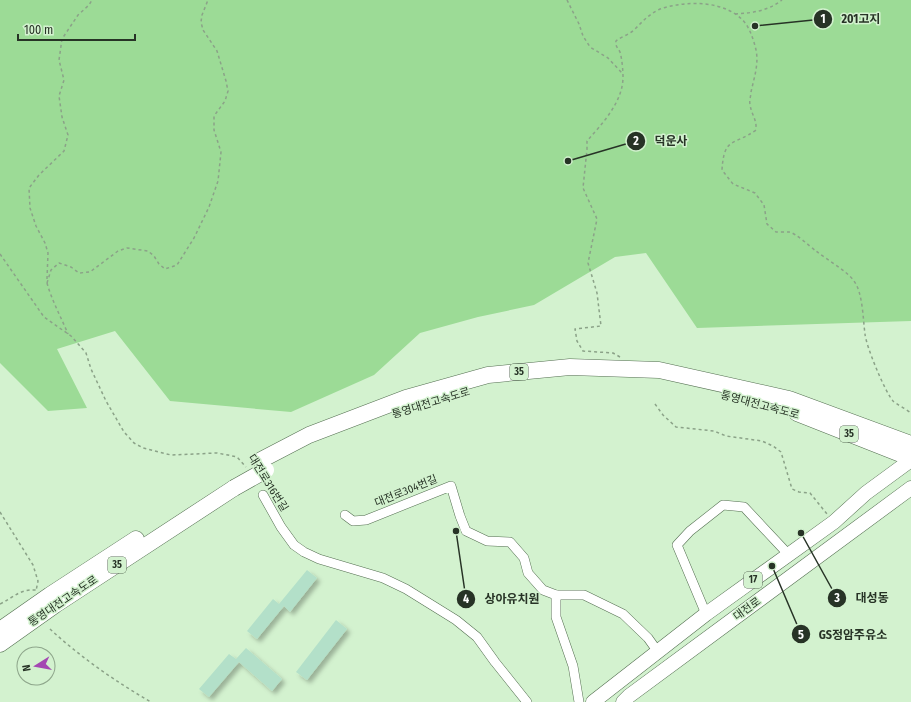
<svg xmlns="http://www.w3.org/2000/svg" width="911" height="702" font-family="'Fira Sans Condensed','Noto Sans KR',sans-serif">
	<style>
		.green { fill: #9cdb96 }
		.building { fill: #b3e0c9; filter: url(#shadow) }
		.lines { fill: none; stroke-linecap: round; stroke-linejoin: round }
		.street-casing { stroke: #546f51; stroke-width: 10 }
		.primary-casing { stroke: #546f51; stroke-width: 15 }
		.highway-casing { stroke: #546f51; stroke-width: 17 }
		.path { stroke: #8ba288; stroke-width: 1.5; stroke-dasharray: 3 3; stroke-linecap: butt }
		.street { stroke: #fff; stroke-width: 9 }
		.primary { stroke: #fff; stroke-width: 14 }
		.highway { stroke: #fff; stroke-width: 16 }
		.highway-bridge-casing { stroke: #546f51; stroke-width: 17; stroke-linecap: butt }
		.highway-bridge { stroke: #fff; stroke-width: 16 }
		.labels { text-anchor: middle; dominant-baseline: central; stroke-width: 3; stroke-linejoin: round; paint-order: stroke }
		.shield { fill: #d3f2cf; stroke: #5b6c59; stroke-width: 1 }
		.shield-label { font-size: 10px; font-weight: bold; fill: #273326 }
		.street-label { font-size: 11px; fill: #273326; stroke: #d3f2cf }
		.leader { fill: none; stroke: #273326; stroke-width: 1.5 }
		.callout-dot { fill: #273326; stroke: #d3f2cf; stroke-width: 1.5 }
		.mark-label { font-size: 12px; text-anchor: middle; font-weight: bold; fill: #fff }
		.callout-label { font-size: 12px; text-anchor: middle; font-weight: bold; fill: #273326; stroke: #d3f2cf; stroke-width: 3; stroke-linejoin: round; paint-order: stroke }
	</style>
	<defs>
		<filter id="shadow"><feDropShadow dx="3.5" dy="3.5" stdDeviation="2" flood-color="#0004"/></filter>
	</defs>
	<rect width="100%" height="100%" fill="#d3f2cf"/>
	<path class="green" d="M0,0H911V321L697,328L646,253L615,257L534,305L478,317L420,333L374,375L291,412L170,401L115,331L57,349L87,408L48,411L0,363Z"/>
	<g class="building">
		<path d="M307,570L317,578L290,612L284,606L257,639L247,631L273,599L279,604Z"/>
		<path d="M336,620L347,629L307,680L296,672Z"/>
		<path d="M246,648L282,679L272,691L239,662L209,697L199,689L229,654L236,659Z"/>
	</g>
	<g class="lines">
		<defs>
			<g id="street">
				<path d="M263,495L281,527L294,545L304,552L319,559L383,578L406,589L456,620L477,637L495,662L527,702"/>
				<path d="M345,515L353,521L366,520L451,486L460,516L466,531L487,541L510,542L524,558L528,573L543,590L556,595H584L623,614L648,638L658,652"/>
				<path d="M556,595V617L573,666L579,702"/>
				<path d="M706,614L677,545L690,531L723,505L744,507L788,554"/>
			</g>
			<g id="primary">
				<path d="M593,702L706,614L834,522L866,493L911,460"/>
				<path d="M623,702L629,696L911,488"/>
			</g>
			<g id="highway">
				<path d="M797,413L911,458"/>
				<path d="M261,460L309,435L406,398L488,375L570,367L659,370L789,399L911,444"/>
				<path d="M0,630L50,595L136,539"/>
				<path d="M0,644L55,605L234,488"/>
			</g>
		</defs>
		<use href="#street" class="street-casing"/>
		<use href="#primary" class="primary-casing"/>
		<use href="#highway" class="highway-casing"/>
		<g class="path">
			<path d="M567,0L579,24L583,36L590,47L608,58L622,73"/>
			<path d="M735,14C752,13 768,11 782,0"/>
			<path d="M0,254L44,317L71,336L86,353L91,369L106,401L124,432L134,443L143,448L171,455L217,453L228,455L237,457L246,467"/>
			<path d="M47,279L48,253L45,243L36,226L30,208L29,188L39,175L64,151L68,135L62,117L59,96L64,80L59,60L62,39L78,15L89,5L92,0"/>
			<path d="M47,283L51,270L59,263L71,267L79,273L90,272L118,251L127,248L148,251L154,256L159,264L165,269L177,265L194,238L209,207L218,181L221,152L214,130V116L225,101L228,91L226,81L217,51L203,30L201,22L202,15L208,0"/>
			<path d="M47,283C52,301 61,317 68,334"/>
			<path d="M620,357L613,353L583,351L577,341L575,329L601,326L597,293L588,263L597,219L583,188L587,149V141C602,124 623,102 623,77C623,70 622,59 620,52C618,48 615,46 616,41C621,37 628,35 634,30C642,22 649,14 660,9C687,0 728,0 746,24C751,32 754,41 756,50C759,64 754,78 751,92C751,96 749,100 750,104C751,114 757,119 756,130C734,146 724,136 722,170L733,184L755,193L764,205L767,224L776,232C780,232 785,232 789,232C796,233 809,246 816,251C827,260 846,270 854,281C863,293 863,320 865,334C866,346 885,392 893,401C896,404 906,409 911,413"/>
			<path d="M655,404L663,415L676,427L714,431L726,436L762,441L773,446L781,452L792,489L799,492L810,493L827,514"/>
			<path d="M0,512L33,565L38,581L36,591"/>
			<path d="M0,604C14,597 20,589 36,590"/>
			<path d="M50,629C79,656 116,682 151,702"/>
		</g>
		<use href="#street" class="street"/>
		<use href="#primary" class="primary"/>
		<use href="#highway" class="highway"/>
		<defs>
			<path id="highway-bridge" d="M234,488L266,470"/>
		</defs>
		<use href="#highway-bridge" class="highway-bridge-casing"/>
		<use href="#highway-bridge" class="highway-bridge"/>
	</g>
	<g class="labels">
		<g class="shield">
			<rect x="510" y="364" width="18" height="16" rx="3"/>
			<rect x="840" y="426" width="18" height="16" rx="3"/>
			<rect x="108" y="557" width="18" height="16" rx="3"/>
			<rect x="744" y="572" width="18" height="16" rx="3"/>
		</g>
		<g class="shield-label">
			<text x="519" y="372">35</text>
			<text x="849" y="434">35</text>
			<text x="117" y="565">35</text>
			<text x="753" y="580">17</text>
		</g>
		<g class="street-label">
			<text transform="translate(431 403) rotate(-17)">통영대전고속도로</text>
			<text transform="translate(760 405) rotate(15)">통영대전고속도로</text>
			<text transform="translate(268 483) rotate(58)">대전로316번길</text>
			<text transform="translate(406 491) rotate(-22)">대전로304번길</text>
			<text transform="translate(63 601) rotate(-34)">통영대전고속도로</text>
			<text transform="translate(747 609) rotate(-36)">대전로</text>
		</g>
	</g>
	<path class="leader" d="M755 26L823 19M568 161L636 141M801 533L837 598M456 531L466 599M772 566L801 634"/>
	<g class="callout-dot">
		<circle cx="755" cy="26" r="4"/>
		<circle cx="568" cy="161" r="4"/>
		<circle cx="801" cy="533" r="4"/>
		<circle cx="456" cy="531" r="4"/>
		<circle cx="772" cy="566" r="4"/>
		<circle cx="823" cy="19" r="10"/>
		<circle cx="636" cy="141" r="10"/>
		<circle cx="837" cy="598" r="10"/>
		<circle cx="466" cy="599" r="10"/>
		<circle cx="801" cy="634" r="10"/>
	</g>
	<g class="mark-label">
		<text x="823" y="23">1</text>
		<text x="636" y="145">2</text>
		<text x="837" y="602">3</text>
		<text x="466" y="603">4</text>
		<text x="801" y="639">5</text>
	</g>
	<g class="callout-label">
		<text x="861" y="23">201고지</text>
		<text x="671" y="145">덕운사</text>
		<text x="872" y="602">대성동</text>
		<text x="512" y="603">상아유치원</text>
		<text x="853" y="639">GS정암주유소</text>
	</g>
	<g transform="translate(36 666) rotate(259)"><circle r="19" fill="#d3f2cf" stroke="#8ea68b"/>
	<path d="M0-3L7 15L0 10L-7 15Z" fill="#a448b2"/>
	<text y="-6" font-size="11" font-weight="bold" text-anchor="middle" fill="#273326">N</text>
	</g>
	<path d="M18 34v6h117v-6" fill="none" stroke="#273326" stroke-width="2"/>
	<text x="24" y="34" font-size="12" fill="#273326" stroke="#d3f2cf" stroke-width="3" paint-order="stroke">100 m</text>
</svg>
